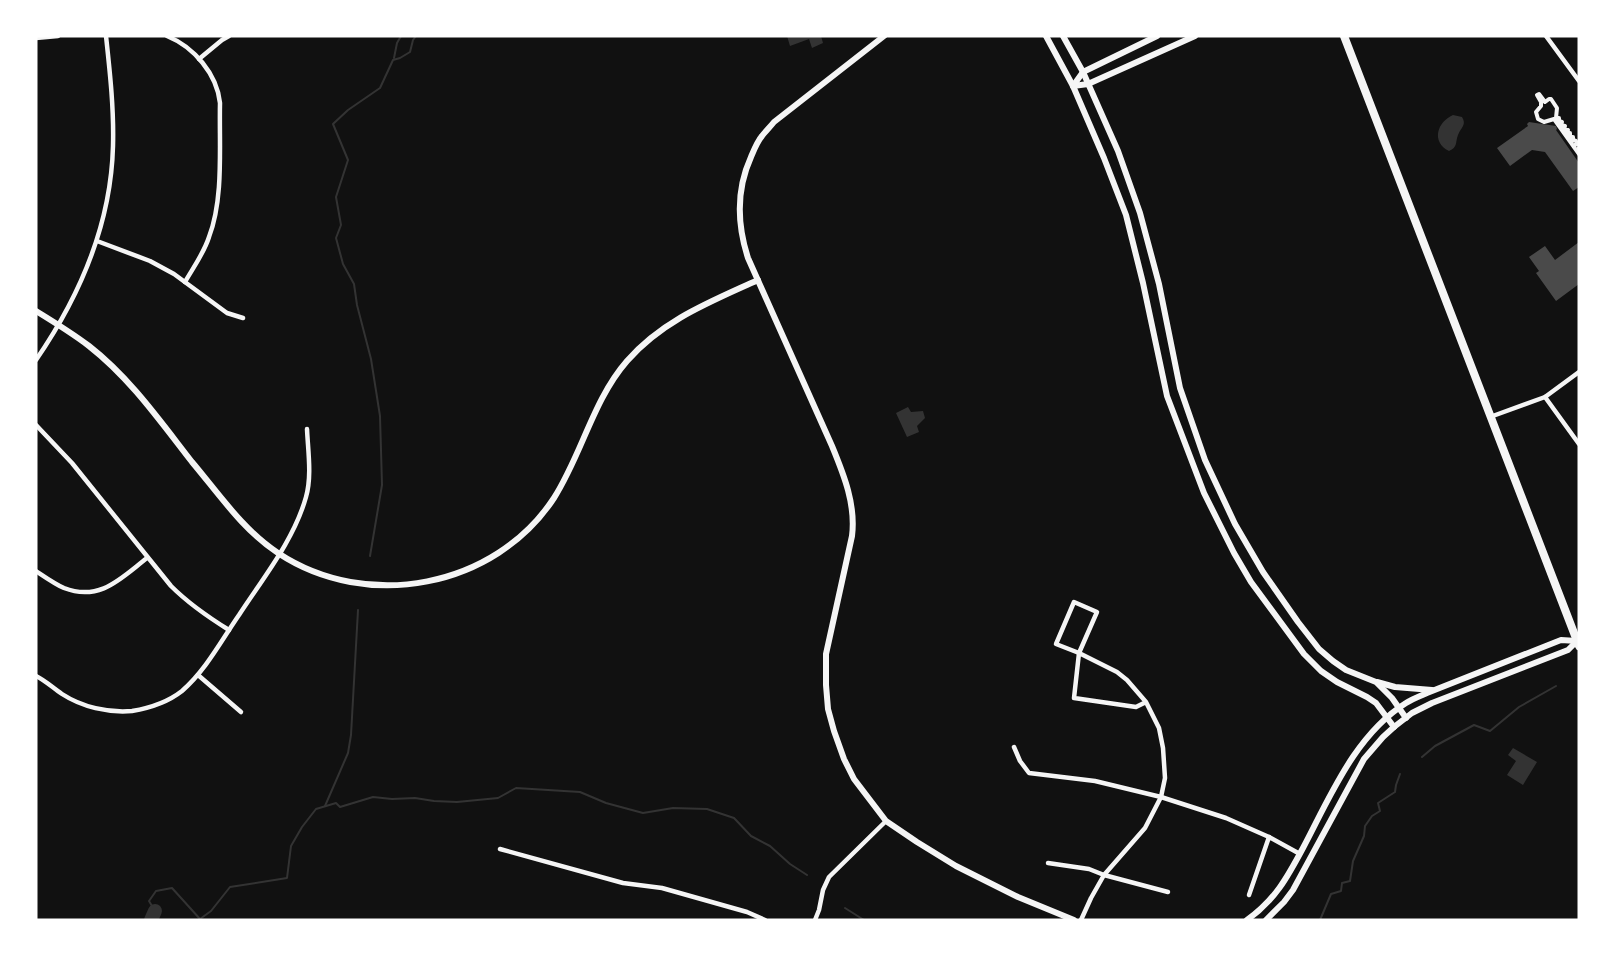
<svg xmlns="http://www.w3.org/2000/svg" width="1615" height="956" font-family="Ubuntu,sans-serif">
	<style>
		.water { fill: #333 }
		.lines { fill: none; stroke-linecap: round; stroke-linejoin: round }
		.stream { stroke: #333; stroke-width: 2 }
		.river { stroke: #333; stroke-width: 14 }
		.building { fill: #4a4a4a }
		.pedestrian { stroke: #f5f5f5; stroke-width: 4 }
		.minor { stroke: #f5f5f5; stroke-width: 4.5 }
		.tertiary { stroke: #f5f5f5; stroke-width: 6 }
		.primary { stroke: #f5f5f5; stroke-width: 8 }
	</style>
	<rect width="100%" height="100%" fill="#111"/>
	<g class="water">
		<path d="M787,36H821L823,43L812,48L809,39L790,46Z"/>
		<path d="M1453,115L1462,117C1467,125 1461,127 1458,135C1455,143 1458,147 1449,151C1431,142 1437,122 1453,115Z"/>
		<path d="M908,407L911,412L923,411L925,418L917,426L919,432L907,437L896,413Z"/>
		<path d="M1513,748L1537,762L1523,785L1507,775L1516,761L1508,755Z"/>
	</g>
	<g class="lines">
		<g class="stream">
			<path d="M394,58L397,43L401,36"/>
			<path d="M370,556L382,485L380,416L371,359L357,305L354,284L343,264L336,238L341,225L336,197L348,160L333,124L348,110L380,88L393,60L400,58L410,52L413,40L416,36"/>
			<path d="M1422,757L1435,746L1474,725L1490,731L1519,707L1556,686"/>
			<path d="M325,806L348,753L351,735L358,610"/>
			<path d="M845,908L864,920"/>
			<path d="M155,911L149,901L156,891L172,888L200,919L211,911L230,887L287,878L291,846L302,827L316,809L336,803L340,807L373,797L392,799L415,798L434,801L457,802L498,798L516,788L580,792L606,803L643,813L673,808L707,809L734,818L751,836L770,846L790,864L807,875"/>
			<path d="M1320,920L1331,894L1341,891L1342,883L1350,881L1353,861L1364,836L1365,826L1372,816L1380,811L1378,803L1395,792L1396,785L1400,774"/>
		</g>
		<path class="river" d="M151,920L155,911"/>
	</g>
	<g class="building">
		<path d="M1529,122L1556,126L1557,129L1556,130L1579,163V187L1573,191L1545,152L1532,150L1510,166L1497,148L1528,126L1527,124Z"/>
		<path d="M1579,242V284L1556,301L1536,273L1539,271L1529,257L1545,246L1555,260Z"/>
	</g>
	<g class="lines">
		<path class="pedestrian" d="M1579,148V145L1576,144V141L1573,140V137H1570V133H1567L1568,130L1564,129L1565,126L1561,125L1562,122L1559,121V118H1556L1557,108L1551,99H1549L1545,102L1539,94L1537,95L1541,102V106L1536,112L1538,119L1544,122L1554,119L1579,154"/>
		<g class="minor">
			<path d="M167,36C194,47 217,74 220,103C219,145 224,198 209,237C204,253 193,268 185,282"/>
			<path d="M1546,36L1579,81"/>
			<path d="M36,38L58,36"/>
			<path d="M199,59L222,40L229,36"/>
			<path d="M97,241L150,261L174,274L227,313L243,318"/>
			<path d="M36,360C80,296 111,224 113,146C114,109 110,73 106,36"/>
			<path d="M1545,397L1579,444"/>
			<path d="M1490,417L1545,397L1579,372"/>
			<path d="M36,425L72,463L171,586C189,604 208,617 229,630"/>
			<path d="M36,571C45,577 55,584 64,588C100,602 121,578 147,558"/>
			<path d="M1074,602L1097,612L1079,653L1056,644Z"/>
			<path d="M198,675L241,712"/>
			<path d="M36,676C46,681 53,688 62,694C82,707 108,713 132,711C150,708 168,702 182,691C206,670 221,641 239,615C263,578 294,540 306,497C312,476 308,451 307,429"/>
			<path d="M1014,747L1020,761L1029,773L1095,781L1161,797L1226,818L1269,837L1300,854"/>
			<path d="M500,849L623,883L662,888L747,912L765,920"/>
			<path d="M1048,863L1089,869L1104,875L1168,892"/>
			<path d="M1249,895L1269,837"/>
			<path d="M815,920L819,910L823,890L829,877L886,821"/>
			<path d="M1081,920L1091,898L1104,875L1145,828L1161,797L1165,778L1163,748L1159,728L1146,702L1127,680L1117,672L1079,653L1074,698L1136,707L1146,702"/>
		</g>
		<g class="tertiary">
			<path d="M884,36L774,122C770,127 765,132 762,136C757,142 754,150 751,157C736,190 737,224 748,258L832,446C844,475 856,505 852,536L826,654V685L828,709L834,731L844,759L854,779L886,821L917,842L956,866L1018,897L1074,920"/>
			<path d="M1046,36L1073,86L1104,158L1126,215L1143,283L1167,396L1204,493L1234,553L1251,582L1304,654L1321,671L1337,682L1367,697L1376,703L1394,727"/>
			<path d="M1063,36L1083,72L1118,151L1140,213L1159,284L1180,388L1205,460L1235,524L1263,572L1298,622L1319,649L1333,661L1346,670L1376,682L1392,698L1406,718"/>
			<path d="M1073,86L1088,84L1195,36"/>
			<path d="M1073,86L1083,72L1157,36"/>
			<path d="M36,311C54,322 72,333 89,346C130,378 160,421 192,462C219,494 243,530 278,553C367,612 495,588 554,498C582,454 593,400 627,361C663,320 710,302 758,280"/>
			<path d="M1377,682L1395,687L1432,690"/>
			<path d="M1247,920C1275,900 1287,878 1303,848C1330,797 1355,735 1406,703C1412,699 1420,696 1427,693L1561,640L1577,641"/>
			<path d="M1266,920L1284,902L1293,890L1364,759L1383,737L1394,727L1412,713L1432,703L1568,650L1577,641"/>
		</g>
		<path class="primary" d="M1344,36L1579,646"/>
	</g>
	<rect width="1615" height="956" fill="none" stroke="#ffffff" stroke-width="75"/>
</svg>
